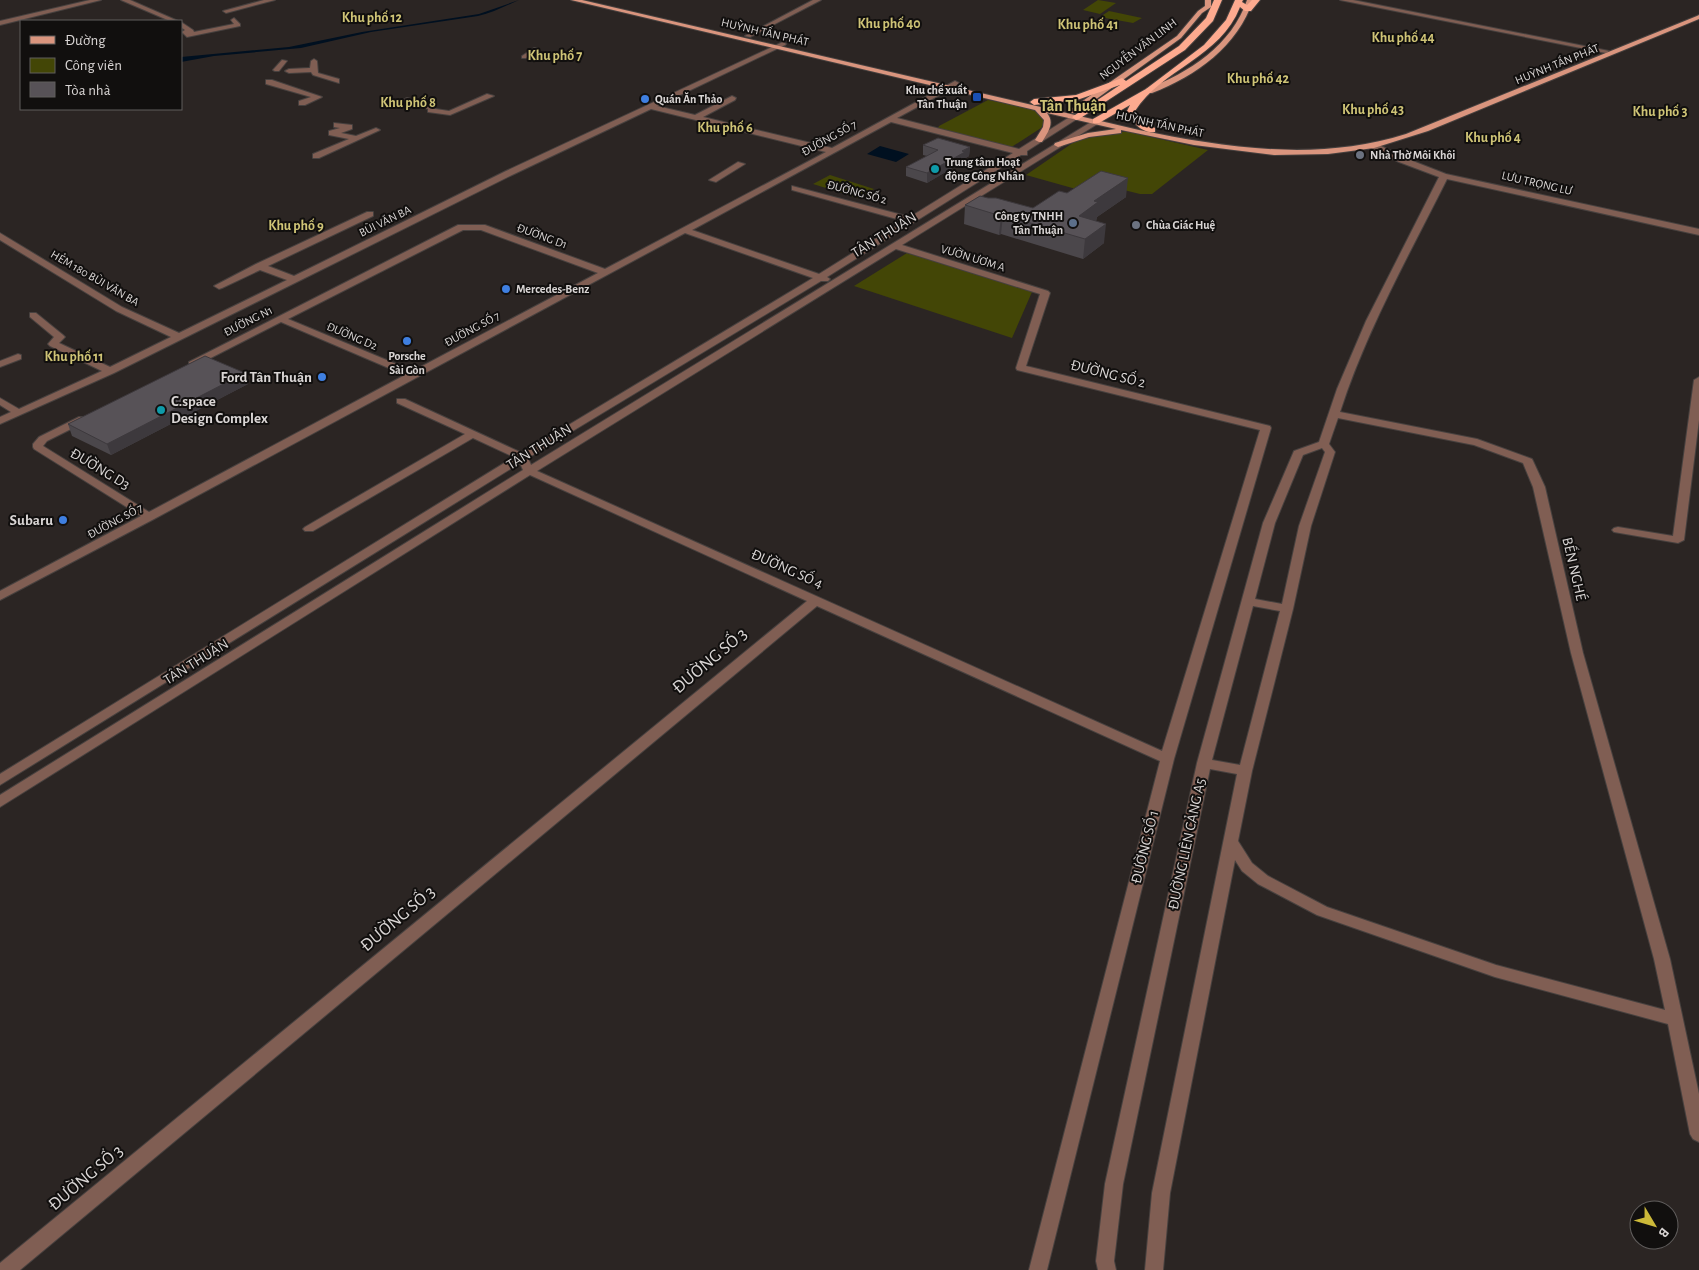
<svg xmlns="http://www.w3.org/2000/svg" width="1699" height="1270" font-family="'Alegreya Sans',sans-serif">
	<style>
		.green { fill: #434606 }
		.water { fill: #001020 }
		.lines { fill: none; stroke-linecap: round; stroke-linejoin: round }
		.minor-casing { stroke: #47413f; stroke-width: 2 }
		.major-casing { stroke: #47413f; stroke-width: 2 }
		.highway-casing { stroke: #47413f; stroke-width: 2 }
		.minor { fill: #805e53; fill-rule: evenodd }
		.major { fill: #da957e; fill-rule: evenodd }
		.highway { fill: #fdaa8f; fill-rule: evenodd }
		.wall { fill: #4b474b }
		.shaded-wall { fill: #3d393d }
		.building { fill: #575257; stroke: #3d393d }
		.transit-dot { fill: #1a4fb4; stroke: #110f0e; stroke-width: 2 }
		.shop-dot { fill: #3f7fe0; stroke: #110f0e; stroke-width: 2 }
		.worship-dot { fill: #6b7280; stroke: #110f0e; stroke-width: 2 }
		.culture-dot { fill: #0f9aa8; stroke: #110f0e; stroke-width: 2 }
		.service-dot { fill: #5c6f8a; stroke: #110f0e; stroke-width: 2 }
		.labels { text-anchor: middle; dominant-baseline: central; stroke-width: 4; stroke-linejoin: round; paint-order: stroke }
		.far-street-label { font-size: 12px; fill: #d9d5d4; stroke: #110f0e }
		.far-poi-label { font-size: 12px; font-weight: bold; fill: #d9d5d4; stroke: #110f0e; text-anchor: start }
		.far-neighbourhood-label { font-size: 14px; font-weight: bold; fill: #cfc476; stroke: #110f0e }
		.street-label { font-size: 15px; fill: #d9d5d4; stroke: #110f0e }
		.poi-label { font-size: 15px; font-weight: bold; fill: #d9d5d4; stroke: #110f0e; text-anchor: end }
		.far-district-label { font-size: 16px; font-weight: bold; fill: #cfc476; stroke: #110f0e }
		.near-street-label { font-size: 18px; fill: #d9d5d4; stroke: #110f0e }
	</style>
	<rect width="100%" height="100%" fill="#2b2523"/>
	<g class="green">
		<path d="M1098,0L1116,3L1100,14L1083,10Z"/>
		<path d="M1109,11L1142,18L1133,23L1100,17Z"/>
		<path d="M988,100L1037,110L1046,120L1041,128L1010,148L937,130L939,126Z"/>
		<path d="M1110,132H1129L1208,150L1152,194H1140L1096,183L1083,191L1026,175L1077,140Z"/>
		<path d="M830,175L874,189L858,198L813,184Z"/>
		<path d="M907,253L1032,292L1012,338L854,286Z"/>
	</g>
	<g class="water">
		<path d="M519,0C505,6 492,13 478,16L371,32L301,48L214,56L181,62V57L289,47L362,32L479,14Z"/>
		<path d="M880,146L909,154L896,162L867,154Z"/>
	</g>
	<g class="lines">
		<defs>
			<g id="minor">
				<path d="M90,0H101L0,25V21Z"/>
				<path d="M121,0H130L178,21H170Z"/>
				<path d="M264,0H275L226,13L223,11Z"/>
				<path d="M813,0H821L750,37L745,36Z"/>
				<path d="M1340,0H1353L1609,51L1606,53Z"/>
				<path d="M234,18L240,24V26L187,37L182,32L185,30L181,27V22L193,30L194,32L234,24L231,20Z"/>
				<path d="M783,42L786,44L785,45L657,106L695,115L732,96L736,98L735,100L703,117L832,148L955,81L959,83L958,85L897,118L1019,149L1073,115L1080,117L1027,151V155H1021L827,277L830,279L828,281H821L528,458L531,465L1096,119L1100,121L1099,123L902,245L1048,291L1050,293L1026,366L1270,426L1271,428L1174,759L1047,1270H1029L1160,761L817,606L20,1270H0V1263L807,601L530,475L0,807V795L523,470L520,463L0,785V774L514,457L473,438L313,531H305L303,529L305,527L465,434L397,403V399H405L522,453L813,278L685,233L154,519L0,600V591L141,516L34,449L33,447V444L39,437L79,417H87L88,419L87,421L47,441L43,446L149,512L405,375L281,322L195,366H189V362L458,225H485L605,269L826,152L651,109L512,175L114,373L0,424V417L11,412L0,405V398L19,409L102,371L50,346L48,344L54,337L30,317V313H36L63,335L65,337L59,343L110,367L171,337L116,311L0,240V233L122,307L179,333L287,280L260,270L222,288L219,289L214,286L256,264L367,212H373V216L268,266L294,276L506,171ZM891,122L1013,153L910,217L792,186V190L904,221L819,274L692,230ZM463,230H481L598,273L413,371L288,319ZM896,249L1040,294L1016,368L1017,370L1260,430L1162,751L537,471Z"/>
				<path d="M534,48L539,49L526,58H522V56Z"/>
				<path d="M314,59L317,61L318,73L339,79V83L313,75L311,72L289,73L285,71L289,69L310,68L311,61Z"/>
				<path d="M282,60L287,61L279,71H275L273,70Z"/>
				<path d="M266,80H272L322,97L305,105H299V101L311,97L266,84Z"/>
				<path d="M487,94L494,96L450,115L428,112V109L403,100L407,98L429,105V108L449,111Z"/>
				<path d="M334,123L352,125V129L341,133L356,136L376,128L380,130L319,158H313V154L349,139L329,135V131L340,128L334,127Z"/>
				<path d="M1371,144H1377L1405,158L1446,174L1699,229V235L1447,179C1409,255 1366,331 1340,412L1477,439L1532,459L1533,461L1545,487L1583,653L1670,959L1699,1094V1142L1693,1139L1690,1134L1668,1024L1495,977L1317,915L1258,884L1242,871L1235,860L1170,1193L1163,1270H1145L1152,1193L1237,774L1210,769L1123,1184L1114,1261L1116,1270H1098L1096,1261L1105,1184L1197,763L1263,523L1294,451L1319,442L1337,389L1366,321L1439,177L1399,162L1371,148ZM1338,418L1474,445L1523,463L1533,487L1571,653L1654,959L1665,1010L1496,965L1327,907L1268,876L1252,863L1238,841L1252,771L1293,609L1311,526L1335,452L1329,444ZM1322,448L1325,452L1299,526L1282,604L1255,599L1275,523L1303,455ZM1253,606L1280,611L1240,765L1212,760Z"/>
				<path d="M738,162L745,164L716,182L709,180Z"/>
				<path d="M18,354L21,355V359L0,367V361Z"/>
				<path d="M1699,377V420L1684,540L1678,543L1614,532L1612,530L1614,528L1618,527L1673,536L1694,380Z"/>
			</g>
			<g id="major">
				<path d="M571,0H582L1139,130C1227,148 1318,162 1406,134L1697,16L1699,15V19L1428,131L1374,148L1328,154L1274,155L1194,145L1121,130V133L1089,137L1058,147L1054,145L1055,143L1088,133L1116,129L1047,113C1055,123 1048,132 1042,142H1039L1035,140L1043,127L1044,120L1035,110Z"/>
				<path d="M1205,0H1211V7L1202,13L1181,38L1077,113H1071V109L1177,36L1198,11L1205,6Z"/>
				<path d="M1247,0H1253C1238,46 1196,76 1152,93H1146V89C1189,73 1232,45 1247,0Z"/>
			</g>
			<g id="highway">
				<path d="M1214,0H1222L1213,21L1185,50L1079,119L1076,120L1072,117L1120,85L1077,100L1034,105L1030,102L1034,99L1076,95L1122,78L1126,81L1179,46L1206,18Z"/>
				<path d="M1235,0H1243L1242,2L1247,5L1252,0H1260L1251,11H1245L1240,7C1221,57 1162,69 1135,111L1140,119L1155,128V132C1142,134 1132,122 1127,111L1130,105L1099,123H1093V119L1146,89L1204,45L1226,20Z"/>
			</g>
		</defs>
		<use href="#minor" class="minor-casing"/>
		<use href="#major" class="major-casing"/>
		<use href="#highway" class="highway-casing"/>
		<use href="#minor" class="minor"/>
		<use href="#major" class="major"/>
		<use href="#highway" class="highway"/>
	</g>
	<g class="wall">
		<path d="M923,145L970,147L969,156L964,159V161L927,183L906,176V167L927,156L923,155Z"/>
		<path d="M1067,193L1126,197L1097,217L1096,221L1104,243L1083,259L1001,234L999,235L964,224L965,205L988,198L1033,208Z"/>
		<path d="M245,373L248,384L111,455L72,436L68,424Z"/>
	</g>
	<g class="shaded-wall">
		<path d="M970,147L969,156L964,159V161L927,183V173Z"/>
		<path d="M1128,178L1126,197L1097,217L1096,222L1079,216L1094,201Z"/>
		<path d="M1003,215L1001,234L999,235L1001,216Z"/>
		<path d="M1106,224L1104,243L1083,259L1085,239Z"/>
		<path d="M245,373L248,384L111,455L107,444Z"/>
	</g>
	<g class="building">
		<path d="M938,138L970,147L962,151L965,152L927,173L906,167L938,150L923,145Z"/>
		<path d="M1101,171L1128,178L1094,201L1098,202L1079,216L1106,224L1085,239L1003,215L1001,216L965,205L980,196L988,198H996L1033,208L1059,191L1067,193Z"/>
		<path d="M205,356L245,373L107,444L68,424Z"/>
	</g>
	<rect class="transit-dot" x="972" y="92" width="10" height="10" rx="2.5"/>
	<g class="shop-dot">
		<circle cx="645" cy="99" r="5"/>
		<circle cx="506" cy="289" r="5"/>
		<circle cx="407" cy="341" r="5"/>
		<circle cx="322" cy="377" r="5"/>
		<circle cx="63" cy="520" r="5"/>
	</g>
	<g class="worship-dot">
		<circle cx="1360" cy="155" r="5"/>
		<circle cx="1136" cy="225" r="5"/>
	</g>
	<g class="culture-dot">
		<circle cx="935" cy="169" r="5"/>
		<circle cx="161" cy="410" r="5"/>
	</g>
	<circle class="service-dot" cx="1073" cy="223" r="5"/>
	<g class="labels">
		<g class="far-street-label">
			<text transform="translate(765 32) rotate(13)">HUỲNH TẤN PHÁT</text>
			<text transform="translate(1138 49) rotate(-37)">NGUYỄN VĂN LINH</text>
			<text transform="translate(1557 64) rotate(-22)">HUỲNH TẤN PHÁT</text>
			<text transform="translate(1160 124) rotate(12)">HUỲNH TẤN PHÁT</text>
			<text transform="translate(829 138) rotate(-29)">ĐƯỜNG SỐ 7</text>
			<text transform="translate(1537 183) rotate(13)">LƯU TRỌNG LƯ</text>
			<text transform="translate(857 192) rotate(15)">ĐƯỜNG SỐ 2</text>
			<text transform="translate(385 221) rotate(-26)">BÙI VĂN BA</text>
			<text transform="translate(542 236) rotate(20)">ĐƯỜNG D1</text>
			<text transform="translate(973 258) rotate(17)">VƯỜN ƯƠM A</text>
			<text transform="translate(95 278) rotate(30)">HẺM 180 BÙI VĂN BA</text>
			<text transform="translate(248 321) rotate(-27)">ĐƯỜNG N1</text>
			<text transform="translate(472 329) rotate(-28)">ĐƯỜNG SỐ 7</text>
			<text transform="translate(352 336) rotate(23)">ĐƯỜNG D2</text>
			<text transform="translate(115 521) rotate(-28)">ĐƯỜNG SỐ 7</text>
		</g>
		<g class="far-poi-label">
			<text x="967" y="90" text-anchor="end">Khu chế xuất<tspan x="967" dy="14">Tân Thuận</tspan></text>
			<text x="655" y="99">Quán Ăn Thảo</text>
			<text x="1370" y="155">Nhà Thờ Môi Khôi</text>
			<text x="945" y="162">Trung tâm Hoạt<tspan x="945" dy="14">động Công Nhân</tspan></text>
			<text x="1063" y="216" text-anchor="end">Công ty TNHH<tspan x="1063" dy="14">Tân Thuận</tspan></text>
			<text x="1146" y="225">Chùa Giác Huệ</text>
			<text x="516" y="289">Mercedes-Benz</text>
			<text x="407" y="356" text-anchor="middle">Porsche<tspan x="407" dy="14">Sài Gòn</tspan></text>
		</g>
		<g class="far-neighbourhood-label">
			<text x="372" y="18">Khu phố 12</text>
			<text x="889" y="24">Khu phố 40</text>
			<text x="1088" y="25">Khu phố 41</text>
			<text x="1403" y="38">Khu phố 44</text>
			<text x="555" y="56">Khu phố 7</text>
			<text x="1258" y="79">Khu phố 42</text>
			<text x="408" y="103">Khu phố 8</text>
			<text x="1373" y="110">Khu phố 43</text>
			<text x="1660" y="112">Khu phố 3</text>
			<text x="725" y="128">Khu phố 6</text>
			<text x="1493" y="138">Khu phố 4</text>
			<text x="296" y="226">Khu phố 9</text>
			<text x="74" y="357">Khu phố 11</text>
		</g>
		<g class="street-label">
			<text transform="translate(884 235) rotate(-32)">TÂN THUẬN</text>
			<text transform="translate(1108 374) rotate(14)">ĐƯỜNG SỐ 2</text>
			<text transform="translate(539 447) rotate(-32)">TÂN THUẬN</text>
			<text transform="translate(100 469) rotate(31)">ĐƯỜNG D3</text>
			<text transform="translate(787 569) rotate(24)">ĐƯỜNG SỐ 4</text>
			<text transform="translate(1574 569) rotate(77)">BẾN NGHÉ</text>
			<text transform="translate(196 662) rotate(-32)">TÂN THUẬN</text>
			<text transform="translate(1187 844) rotate(-78)">ĐƯỜNG LIÊN CẢNG A5</text>
			<text transform="translate(1145 847) rotate(-76)">ĐƯỜNG SỐ 1</text>
		</g>
		<g class="poi-label">
			<text x="312" y="377">Ford Tân Thuận</text>
			<text x="171" y="401" text-anchor="start">C.space<tspan x="171" dy="17">Design Complex</tspan></text>
			<text x="53" y="520">Subaru</text>
		</g>
		<g class="far-district-label">
			<text x="1073" y="106">Tân Thuận</text>
		</g>
		<g class="near-street-label">
			<text transform="translate(710 661) rotate(-40)">ĐƯỜNG SỐ 3</text>
			<text transform="translate(398 919) rotate(-40)">ĐƯỜNG SỐ 3</text>
			<text transform="translate(86 1178) rotate(-40)">ĐƯỜNG SỐ 3</text>
		</g>
	</g>
	<rect x="20" y="20" width="162" height="90" fill="#110f0e" stroke="#615e5d"/>
	<rect x="30" y="36" width="25" height="8" fill="#da957e" stroke="#615e5d"/>
	<text x="65" y="45" font-size="15" fill="#d9d5d4">Đường</text>
	<rect x="30" y="58" width="25" height="15" fill="#434606" stroke="#615e5d"/>
	<text x="65" y="70" font-size="15" fill="#d9d5d4">Công viên</text>
	<rect x="30" y="82" width="25" height="15" fill="#575257" stroke="#615e5d"/>
	<text x="65" y="95" font-size="15" fill="#d9d5d4">Tòa nhà</text>
	<g transform="translate(1654 1225) rotate(128)"><circle r="24" fill="#110f0e" stroke="#615e5d"/>
	<path d="M0-4L9 19L0 12L-9 19Z" fill="#ccb939"/>
	<text y="-8" font-size="14" font-weight="bold" text-anchor="middle" fill="#d9d5d4">B</text>
	</g>
</svg>
